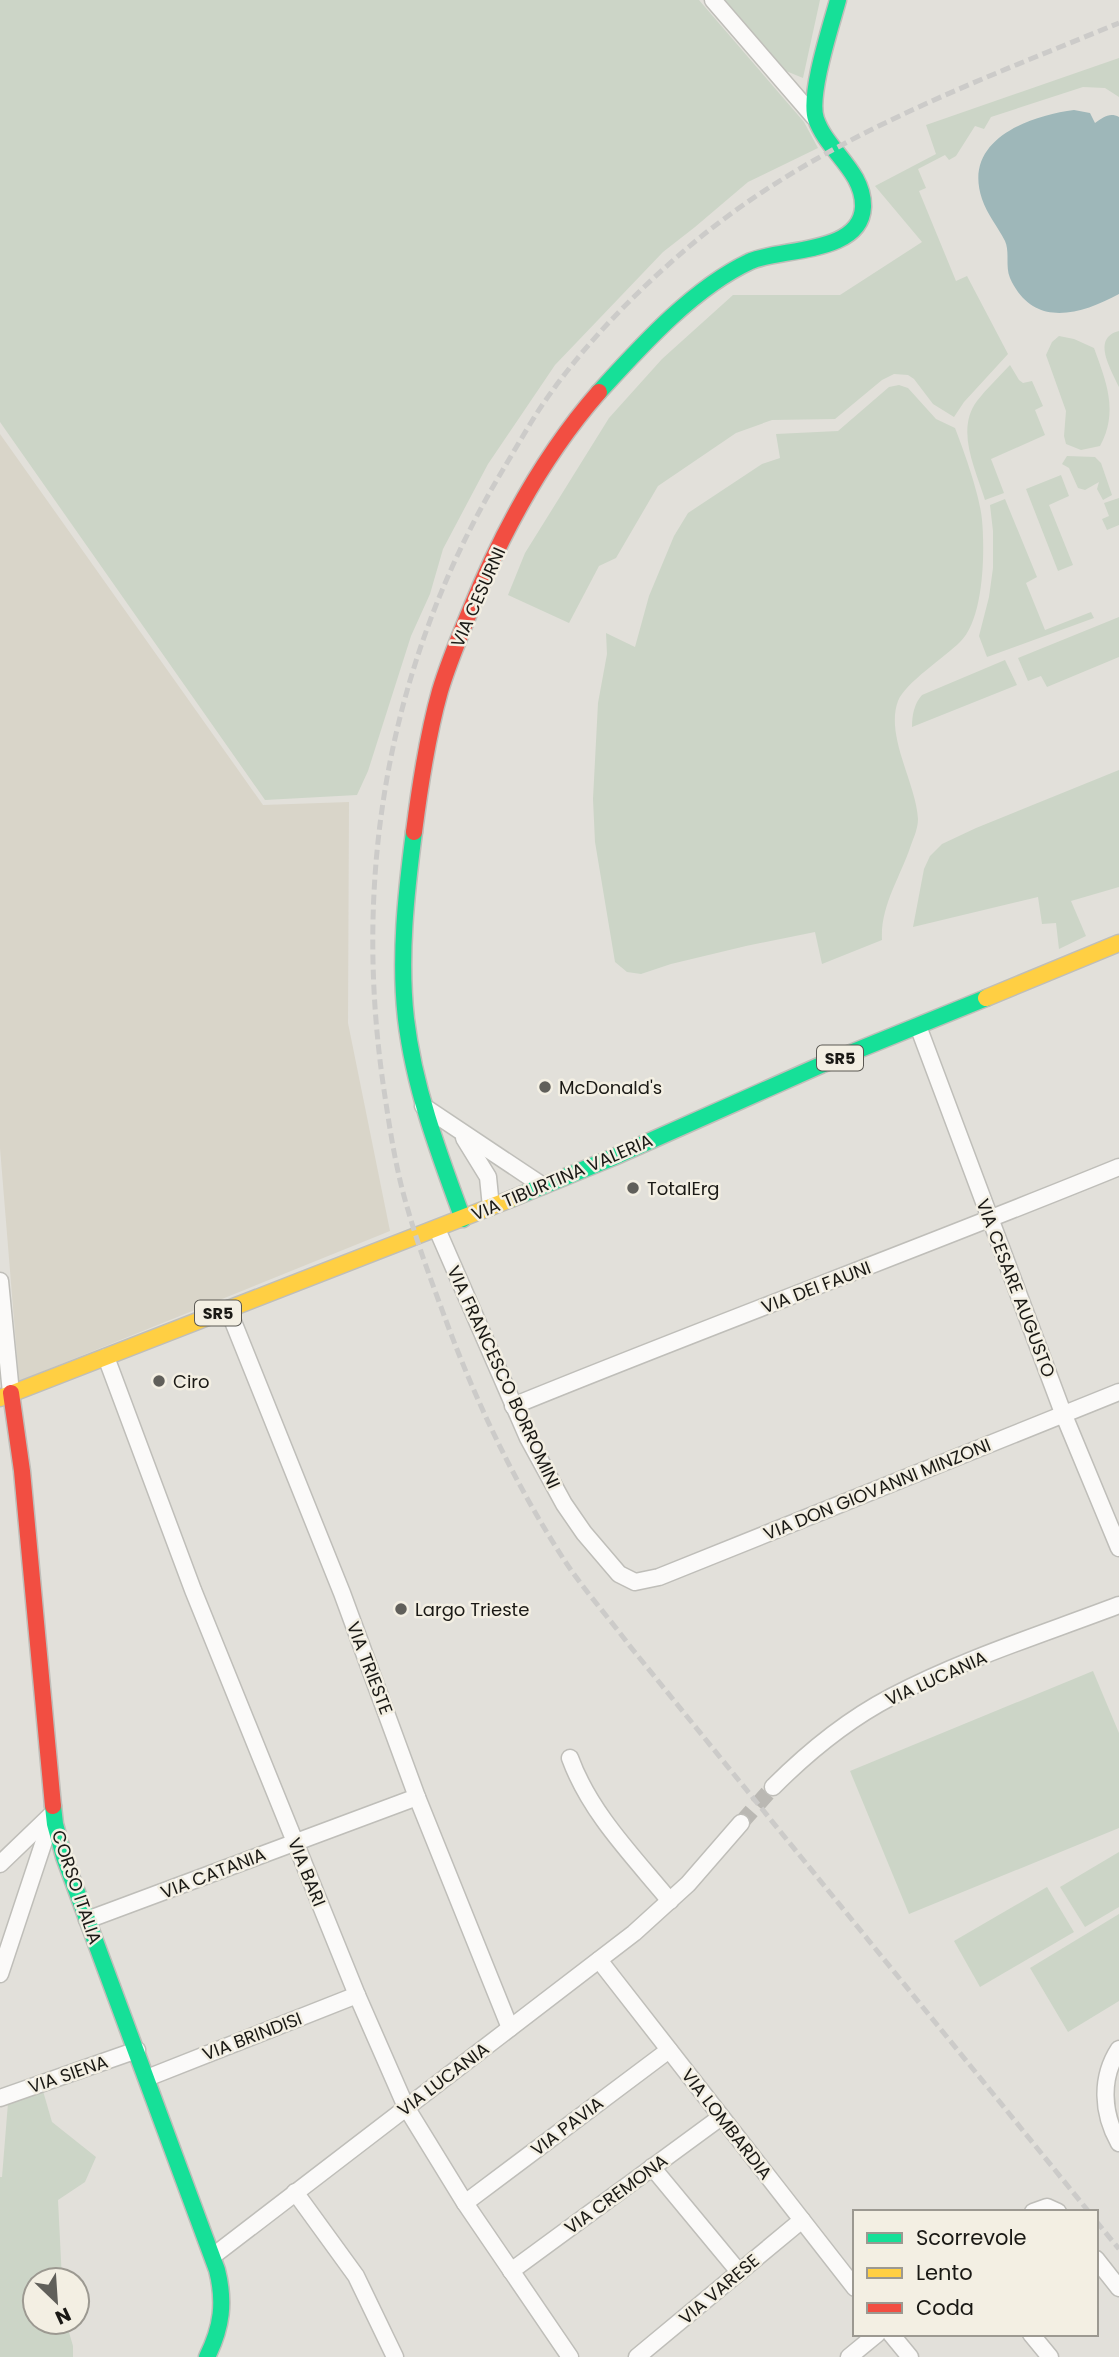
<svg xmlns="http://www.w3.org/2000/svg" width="1119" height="2357" font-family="Poppins,sans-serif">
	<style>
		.built { fill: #d9d5c9 }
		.green { fill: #ccd5c7 }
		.water { fill: #9eb7b9 }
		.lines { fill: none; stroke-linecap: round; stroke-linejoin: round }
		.street-tunnel { stroke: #bab8b3; stroke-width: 16; stroke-dasharray: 16 8; stroke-linecap: butt }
		.street-casing { stroke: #bfbeb9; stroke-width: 19 }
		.fast-casing { stroke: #bfbeb9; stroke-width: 19 }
		.slow-casing { stroke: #bfbeb9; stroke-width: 19 }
		.jam-casing { stroke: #bfbeb9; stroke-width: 19 }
		.street { stroke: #fbfaf9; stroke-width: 16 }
		.fast { stroke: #16e098; stroke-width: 16 }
		.slow { stroke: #ffcf43; stroke-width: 16 }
		.jam { stroke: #f24e42; stroke-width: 16 }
		.rail { stroke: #cccbc9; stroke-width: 5; stroke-dasharray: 10 5; stroke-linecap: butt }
		.poi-dot { fill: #605f5a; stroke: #f3efe3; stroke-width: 2.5 }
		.labels { text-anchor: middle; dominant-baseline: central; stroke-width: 5; stroke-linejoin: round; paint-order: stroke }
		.shield { fill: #f3efe3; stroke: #5b5953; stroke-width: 2 }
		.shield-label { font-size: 16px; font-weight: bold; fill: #1a1915 }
		.street-label { font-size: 18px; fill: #1a1915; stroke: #f3efe3 }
		.poi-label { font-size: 18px; fill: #1a1915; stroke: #f3efe3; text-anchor: start }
	</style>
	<rect width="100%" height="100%" fill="#e2e0da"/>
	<path class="built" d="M0,434L263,805L349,802L348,1023L390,1231L19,1381L0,1148Z"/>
	<g class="green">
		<path d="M0,0H699L804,122L818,148L748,182L695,227L663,252L555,365L488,464L443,549L430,594L411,636L368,771L357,795L265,800L0,422Z"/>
		<path d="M725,0H820L803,78L786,71Z"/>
		<path d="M1119,58V97L1105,88L1083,87L991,117L984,129L975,126L956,156L949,160L945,155L918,169L926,188L919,191L956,281L967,276L1008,354L964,402L954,417L933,404L914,379L908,375L894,374L882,380L835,419L772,420L736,433L658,486L616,558L599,566L569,623L508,595L525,553L609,418L662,359L733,295H840L922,242L875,186L936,154L926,125Z"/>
		<path d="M1119,331V387C1111,369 1091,338 1119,331Z"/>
		<path d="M1059,336L1074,339L1094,348C1106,381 1119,412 1100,446L1081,450L1066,444L1064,436L1066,411L1046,355L1052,342Z"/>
		<path d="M1010,365L1019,380L1023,383L1032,381L1043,406L1035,410L1045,435L991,459L1004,493L985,500C976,470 955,430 977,401C987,388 999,377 1010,365Z"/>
		<path d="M899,385L908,388L936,419L955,428C964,451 980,496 982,520C985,552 984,619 960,642C945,657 905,683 898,701C885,736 916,783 918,819C918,828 914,837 911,845C901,876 880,906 882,940L822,964L815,932L746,946L671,964L641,974L627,972L615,962L595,842L593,799L598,703L607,654L606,633L635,647L649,596L674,536L688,513L762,464L780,458L776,434L838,431L889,387Z"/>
		<path d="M1067,456L1095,457L1101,463L1112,495L1103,500L1097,489L1099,482L1085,490L1078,488L1069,468L1062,464Z"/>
		<path d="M1061,475L1069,496L1049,505L1073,565L1058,571L1026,489Z"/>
		<path d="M1119,498V525L1107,530L1102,519L1109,516L1104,503Z"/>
		<path d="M1005,499L1037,577L1026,583L1045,630L1091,612L1094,618L987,657L979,636L989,597L993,568V531L990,505Z"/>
		<path d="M1119,617V657L1047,687L1041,676L1028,681L1018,658Z"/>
		<path d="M1005,660L1017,685L912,727C912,715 914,704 922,695Z"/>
		<path d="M1119,770V887L1071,901L1086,936L1059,949L1056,923L1042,924L1038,897L913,927L924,869L930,856L942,844L976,828Z"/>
		<path d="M1093,1671L1119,1733V1828L909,1914L850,1771Z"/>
		<path d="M1119,1852V1907L1085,1927L1060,1887Z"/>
		<path d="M1047,1887L1074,1932L980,1987L954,1941Z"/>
		<path d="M1119,1914V2001L1068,2032L1030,1968Z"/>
		<path d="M43,2091L52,2122L96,2157L85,2182L58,2200L62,2280H35V2322H66L73,2346V2357H0V2177H2L8,2103Z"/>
	</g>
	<path class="water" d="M1074,110L1090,113L1095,123C1103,118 1109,112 1119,117V294C1080,315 1033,329 1010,278C1005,266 1010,252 1005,241C998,227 987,214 982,199C962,140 1028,116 1074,110Z"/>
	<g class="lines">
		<path class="street-tunnel" d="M741,1823L773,1787"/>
		<defs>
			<g id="street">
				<path d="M713,0L814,117"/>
				<path d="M918,1026L1063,1413L1119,1548"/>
				<path d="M423,1106L543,1186"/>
				<path d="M464,1138L488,1177L491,1207"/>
				<path d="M437,1229L528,1438L564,1504L584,1533L619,1574L635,1582L659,1577L1119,1392"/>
				<path d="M0,1281L11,1393"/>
				<path d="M228,1309L342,1593L417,1797L510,2028"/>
				<path d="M106,1357L193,1590L357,1995L406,2107L465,2203L570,2357"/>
				<path d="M513,1406C714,1324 918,1249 1119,1167"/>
				<path d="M570,1758C590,1813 633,1856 670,1901"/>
				<path d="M773,1787C808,1752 847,1720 891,1697C963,1659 1043,1634 1119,1605"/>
				<path d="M0,1864L51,1815"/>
				<path d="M87,1920L417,1797"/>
				<path d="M599,1960L855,2288"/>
				<path d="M0,1974L53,1814"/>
				<path d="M1119,2049C1100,2078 1102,2113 1119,2143"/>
				<path d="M147,2078L357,1995"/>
				<path d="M0,2098L137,2050"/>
				<path d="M652,2167L739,2272"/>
				<path d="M295,2192L356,2276L395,2357"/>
				<path d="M465,2203L669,2050"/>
				<path d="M1033,2212L1047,2207L1058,2212"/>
				<path d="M213,2256L634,1933L688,1884L741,1823"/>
				<path d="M1096,2259L1119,2288"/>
				<path d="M511,2271L721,2117"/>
				<path d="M891,2334L910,2357"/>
				<path d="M1031,2334L1050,2357"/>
				<path d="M637,2357L802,2220"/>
				<path d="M849,2357L877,2334"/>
			</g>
			<g id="fast">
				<path d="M599,392C641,346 694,287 751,261C782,248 861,254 863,207C864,171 827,151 816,119C808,95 831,26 838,0"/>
				<path d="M414,832C406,894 399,957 406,1019C414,1088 439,1154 463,1219"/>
				<path d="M511,1199L614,1157L821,1065L986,998"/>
				<path d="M53,1806L55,1824L64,1857L217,2270C225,2302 222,2327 207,2357"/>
			</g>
			<g id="slow">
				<path d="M986,998L1119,943"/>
				<path d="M0,1398L511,1199"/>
			</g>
			<g id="jam">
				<path d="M414,832C420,785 427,737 440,691C448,664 459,638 470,611C502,532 542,457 599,392"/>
				<path d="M11,1393L22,1471L53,1806"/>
			</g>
		</defs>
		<use href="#street" class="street-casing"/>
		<use href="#fast" class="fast-casing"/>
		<use href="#slow" class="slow-casing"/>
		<use href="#jam" class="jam-casing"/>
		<use href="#street" class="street"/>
		<use href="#fast" class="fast"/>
		<use href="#slow" class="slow"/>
		<use href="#jam" class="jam"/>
		<g class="rail">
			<path d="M1089,2212L629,1645C607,1615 581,1587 561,1555C515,1483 478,1406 448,1326C434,1288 419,1249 408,1210C396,1171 390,1130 384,1090C352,875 388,666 498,478C510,458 522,437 535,416C575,354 629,298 685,250C811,142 968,85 1119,23"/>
			<path d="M1096,2221L1119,2249"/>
		</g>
	</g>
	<g class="poi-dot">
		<circle cx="545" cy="1087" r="7"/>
		<circle cx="633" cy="1188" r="7"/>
		<circle cx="159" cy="1381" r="7"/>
		<circle cx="401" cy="1609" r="7"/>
	</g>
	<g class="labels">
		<g class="shield">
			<rect x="817" y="1045.5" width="46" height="25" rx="5"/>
			<rect x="195" y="1300.5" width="46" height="25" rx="5"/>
		</g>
		<g class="shield-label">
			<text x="840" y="1058">SR5</text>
			<text x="218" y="1313">SR5</text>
		</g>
		<g class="street-label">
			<text transform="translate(478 597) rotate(-66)">VIA CESURNI</text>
			<text transform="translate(562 1177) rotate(-23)">VIA TIBURTINA VALERIA</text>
			<text transform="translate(816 1287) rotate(-21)">VIA DEI FAUNI</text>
			<text transform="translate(1016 1288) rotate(69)">VIA CESARE AUGUSTO</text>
			<text transform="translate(504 1377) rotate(65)">VIA FRANCESCO BORROMINI</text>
			<text transform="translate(877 1489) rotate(-22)">VIA DON GIOVANNI MINZONI</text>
			<text transform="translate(370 1668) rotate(69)">VIA TRIESTE</text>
			<text transform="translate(936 1678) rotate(-24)">VIA LUCANIA</text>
			<text transform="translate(307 1872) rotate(68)">VIA BARI</text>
			<text transform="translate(213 1873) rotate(-21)">VIA CATANIA</text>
			<text transform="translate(77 1887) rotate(71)">CORSO ITALIA</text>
			<text transform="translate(252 2036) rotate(-21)">VIA BRINDISI</text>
			<text transform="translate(68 2074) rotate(-19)">VIA SIENA</text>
			<text transform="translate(443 2079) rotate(-37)">VIA LUCANIA</text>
			<text transform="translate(727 2124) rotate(52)">VIA LOMBARDIA</text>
			<text transform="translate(567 2126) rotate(-37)">VIA PAVIA</text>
			<text transform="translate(616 2194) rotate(-36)">VIA CREMONA</text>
			<text transform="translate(719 2289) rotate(-40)">VIA VARESE</text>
		</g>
		<g class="poi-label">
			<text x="559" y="1087">McDonald's</text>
			<text x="647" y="1188">TotalErg</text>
			<text x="173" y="1381">Ciro</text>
			<text x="415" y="1609">Largo Trieste</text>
		</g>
	</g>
	<rect x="853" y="2210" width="245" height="126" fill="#f3efe3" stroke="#9c9991" stroke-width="2"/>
	<rect x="867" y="2233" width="35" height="10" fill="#16e098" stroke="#9c9991" stroke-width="2"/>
	<text x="916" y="2245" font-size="21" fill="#1a1915">Scorrevole</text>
	<rect x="867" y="2268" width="35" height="10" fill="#ffcf43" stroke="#9c9991" stroke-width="2"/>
	<text x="916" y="2280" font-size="21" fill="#1a1915">Lento</text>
	<rect x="867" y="2303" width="35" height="10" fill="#f24e42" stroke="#9c9991" stroke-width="2"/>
	<text x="916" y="2315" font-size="21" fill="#1a1915">Coda</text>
	<g transform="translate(56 2301) rotate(155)"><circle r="33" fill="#f3efe3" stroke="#9c9991" stroke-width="2"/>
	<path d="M0-5L12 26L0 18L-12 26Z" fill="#605f5a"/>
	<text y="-10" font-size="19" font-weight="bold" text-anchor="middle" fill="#1a1915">N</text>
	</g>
</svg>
